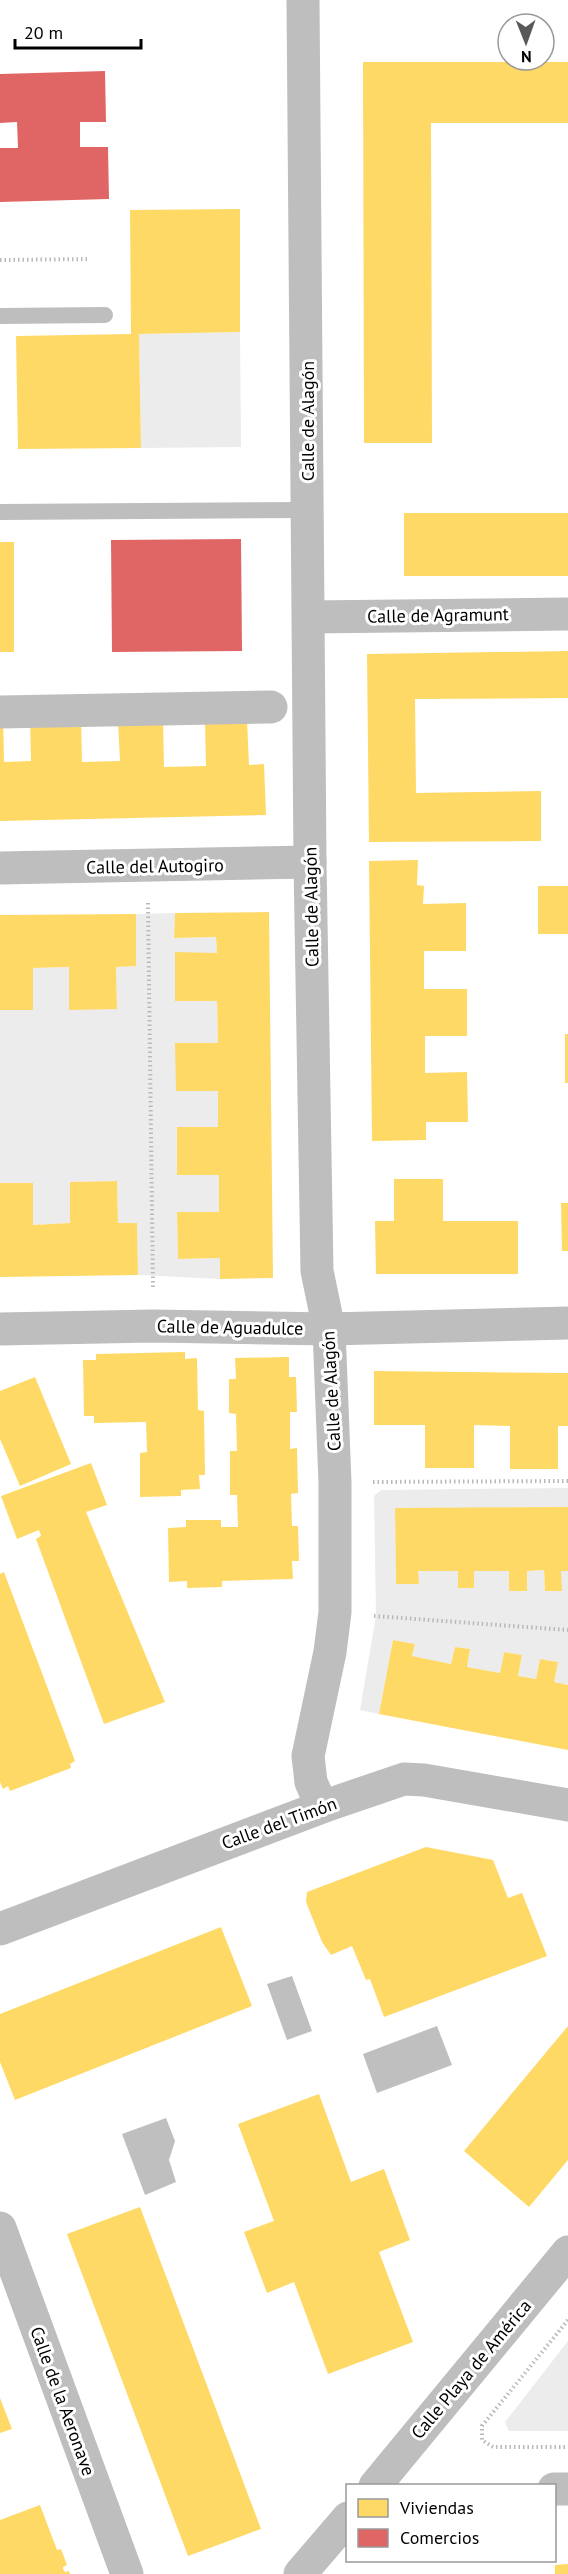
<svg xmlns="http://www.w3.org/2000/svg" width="568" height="2574" font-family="'PT Sans',sans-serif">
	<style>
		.green { fill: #ececec }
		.water { fill: #bfbfbf }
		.homes { fill: #ffd966 }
		.shops { fill: #e06666 }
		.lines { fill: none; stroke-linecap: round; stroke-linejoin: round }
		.path { stroke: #b9b9b9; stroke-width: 4; stroke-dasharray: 1.5 3; stroke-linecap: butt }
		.lane { stroke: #bebebe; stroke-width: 16 }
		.street { stroke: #bebebe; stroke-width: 33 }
		.labels { text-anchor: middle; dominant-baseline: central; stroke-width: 6; stroke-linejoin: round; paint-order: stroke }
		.street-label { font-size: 18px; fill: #000; stroke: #fff }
	</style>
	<rect width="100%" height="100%" fill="#fff"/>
	<g class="green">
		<path d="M240,332L241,447L141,448L139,334Z"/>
		<path d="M175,913L174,938L216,937L217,953H175V1001H217L218,1043L176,1091H218V1127L177,1128V1175H219V1212H177L178,1259L220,1258V1279L138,1275L137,1223H118L117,1181L70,1182V1223L33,1225V1183H0V1010H33V968L69,967V1009H117L116,967L136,966V914Z"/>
		<path d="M568,1488V1507L395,1509L396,1584H418V1571H458V1588H474V1571H509V1591H526L527,1571L544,1570L545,1591H561V1571H568V1685L554,1682L557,1662L540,1659L536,1679L518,1676L522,1655L504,1652L500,1673L467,1667L470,1649L455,1647L451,1664L412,1656L415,1644L393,1640L379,1714L360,1710L376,1616L374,1496L381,1490Z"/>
		<path d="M568,2341V2431H509L505,2422Z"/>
	</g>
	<g class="water">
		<path d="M292,1976L312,2031L287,2040L267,1984Z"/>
		<path d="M437,2026L452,2065L377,2093L363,2054Z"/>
		<path d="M166,2118L175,2141L169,2160L176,2182L145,2195L122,2134Z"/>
	</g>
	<g class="homes">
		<path d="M363,62H568V123H431L432,443H364Z"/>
		<path d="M240,209V332L139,334L141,448L18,449L16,336L131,334L130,210Z"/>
		<rect x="404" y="513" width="164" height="63"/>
		<rect x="0" y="542" width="14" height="110"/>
		<path d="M568,651V698L415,699L416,793L541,791V841L369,842L367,654Z"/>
		<path d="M81,715L82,762L120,761L118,722L163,721L164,767L206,766L205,721L247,720L249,765L264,764L266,815L0,821V716H3L4,762L31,761L30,717Z"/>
		<path d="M418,860L417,885L424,886L423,904L466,903V951H424V989H467V1036H425V1073L467,1072L468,1122H426V1140L372,1141L369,861Z"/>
		<rect x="538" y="886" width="30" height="48"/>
		<path d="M269,912L273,1278L220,1279V1258L178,1259L177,1212H219V1175H177V1127H218V1091H176L175,1043H218L217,1001H175V952L217,953L216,937L174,938L175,913Z"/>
		<path d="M136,914V966L116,967L117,1009L69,1010V967L33,968V1010H0V915Z"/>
		<rect x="565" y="1034" width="3" height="49"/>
		<path d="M394,1179H443V1221H518V1274H376L375,1221H394Z"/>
		<path d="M117,1181L118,1223H137L138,1275L0,1277V1183H33V1225L70,1223V1182Z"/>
		<path d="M561,1203H568V1251H562Z"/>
		<path d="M185,1352V1359L197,1358L198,1410L204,1411L205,1475H199L200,1489L181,1490V1496L140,1497V1453L147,1452L146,1422L94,1423V1416H84L83,1360H96V1354Z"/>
		<path d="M289,1357V1377H296L297,1412H290V1449L297,1448L298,1493L291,1494L292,1526H298L299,1561H292L293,1579L222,1581V1587L187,1588V1581L169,1582L168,1528L186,1527V1520H221V1527H238L237,1495H230V1451H237L236,1414L229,1413V1379H236L235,1358Z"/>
		<path d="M374,1371L568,1373V1426H558V1469H510V1426L474,1425V1468H425V1425H374Z"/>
		<path d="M35,1377L71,1464L20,1486L0,1439V1391Z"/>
		<path d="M91,1463L107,1505L86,1512L165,1702L104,1724L36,1539L41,1536L39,1530L17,1539L1,1496Z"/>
		<path d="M568,1507V1571H561L562,1591H545L544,1570L527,1571V1591H509V1571H474V1588H458V1571H418L419,1584H396L395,1508Z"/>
		<path d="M4,1572L75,1761L70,1764L71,1768L10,1791L8,1786L3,1789L0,1782V1574Z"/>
		<path d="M393,1640L415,1644L412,1656L451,1664L455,1647L470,1649L467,1667L500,1673L504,1652L522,1655L518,1676L536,1679L540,1659L558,1662L554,1682L568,1685V1750L379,1714Z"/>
		<path d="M426,1847L493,1860L508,1898L522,1893L547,1956L384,2017L370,1979L366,1980L352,1946L331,1955L322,1942L306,1902L307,1892Z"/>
		<path d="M221,1927L252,2006L15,2100L0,2062V2014Z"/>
		<path d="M568,2026V2160L529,2207L464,2151Z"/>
		<path d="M319,2094L351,2182L384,2169L410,2240L379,2252L413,2342L328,2374L294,2282L267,2293L244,2232L274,2221L238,2124Z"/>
		<path d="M140,2207L261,2529L188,2556L67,2234Z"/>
		<path d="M0,2398L12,2429L0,2433Z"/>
		<path d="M40,2505L57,2550L61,2549L67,2565L63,2567V2569L65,2572L69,2571L70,2574H0V2520Z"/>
		<path d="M568,2564V2574H555V2565Z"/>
	</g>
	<g class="shops">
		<path d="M105,71L106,122H80V147H108L109,199L0,202V148H18L17,122L0,123V74Z"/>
		<path d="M241,539L242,651L112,652L111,540Z"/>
	</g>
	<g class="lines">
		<g class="path">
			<path d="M0,260L90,259"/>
			<path d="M148,903L153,1289"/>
			<path d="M373,1482L568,1481"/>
			<path d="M374,1616L568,1630"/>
			<path d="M568,2320L482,2426V2440L493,2447H568"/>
		</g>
		<g class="lane">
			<path d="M0,316L105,315"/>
			<path d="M0,512L307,510"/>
		</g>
		<g class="street">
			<path d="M303,0L310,862L317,1271L329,1329L335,1483V1612L330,1652L308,1756L311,1782L322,1807"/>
			<path d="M309,617L568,614"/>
			<path d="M0,712L271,707"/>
			<path d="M0,868L310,862"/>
			<path d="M0,1329L153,1326L329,1329L568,1323"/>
			<path d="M0,1929L322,1807L404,1779L424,1780L568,1805"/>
			<path d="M0,2228L127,2574"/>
			<path d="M375,2486L568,2252"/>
			<path d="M554,2489H568"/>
			<path d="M300,2574L348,2518"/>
		</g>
	</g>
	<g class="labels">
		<g class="street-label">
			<text transform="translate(307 421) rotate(-90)">Calle de Alagón</text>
			<text transform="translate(438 615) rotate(-1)">Calle de Agramunt</text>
			<text transform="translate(155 866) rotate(-1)">Calle del Autogiro</text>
			<text transform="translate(311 907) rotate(-91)">Calle de Alagón</text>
			<text transform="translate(230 1327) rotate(1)">Calle de Aguadulce</text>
			<text transform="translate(331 1391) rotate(-93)">Calle de Alagón</text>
			<text transform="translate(279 1823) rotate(-20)">Calle del Timón</text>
			<text transform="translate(471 2369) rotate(-50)">Calle Playa de América</text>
			<text transform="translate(63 2401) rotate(70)">Calle de la Aeronave</text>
		</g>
	</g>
	<rect x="346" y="2484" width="210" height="78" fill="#ffffff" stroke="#999999" stroke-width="1.5"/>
	<rect x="358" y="2499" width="30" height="18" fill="#ffd966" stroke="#999999" stroke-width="1.5"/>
	<text x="400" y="2514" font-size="18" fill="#000000">Viviendas</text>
	<rect x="358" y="2529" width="30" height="18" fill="#e06666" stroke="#999999" stroke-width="1.5"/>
	<text x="400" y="2544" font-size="18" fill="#000000">Comercios</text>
	<g transform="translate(526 42) rotate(179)"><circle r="28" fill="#ffffff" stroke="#999999" stroke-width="1.5"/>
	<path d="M0-4.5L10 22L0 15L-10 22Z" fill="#595959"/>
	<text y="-9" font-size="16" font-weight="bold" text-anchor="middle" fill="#000000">N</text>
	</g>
	<path d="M15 39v9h126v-9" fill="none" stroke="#000000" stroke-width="3"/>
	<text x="24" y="39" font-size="18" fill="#000000" stroke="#ffffff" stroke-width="4.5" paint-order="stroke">20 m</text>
</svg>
